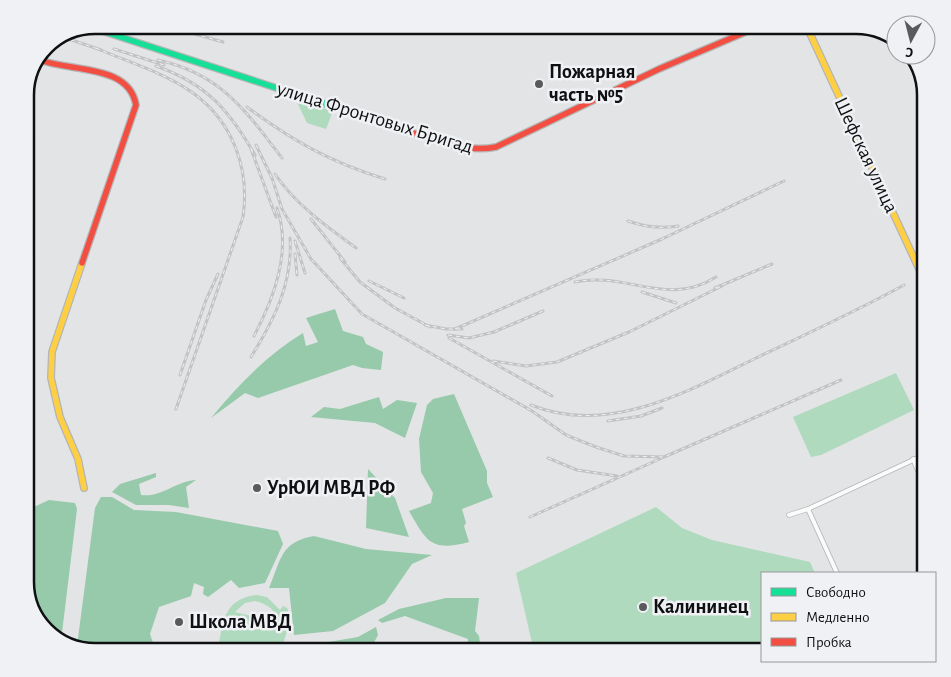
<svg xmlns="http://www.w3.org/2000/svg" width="951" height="677" font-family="'Alegreya Sans',sans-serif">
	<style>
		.green { fill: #afdabe; fill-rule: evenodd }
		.forest { fill: #97c9ab }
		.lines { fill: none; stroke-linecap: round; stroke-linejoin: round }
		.street-casing { stroke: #b4b5b6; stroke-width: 5.5 }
		.fast-casing { stroke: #b4b5b6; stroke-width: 8 }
		.slow-casing { stroke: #b4b5b6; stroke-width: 8 }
		.jam-casing { stroke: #b4b5b6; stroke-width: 8 }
		.street { stroke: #fbfbfb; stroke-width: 4 }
		.fast { stroke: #16e098; stroke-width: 5.5 }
		.slow { stroke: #ffcf43; stroke-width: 5.5 }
		.jam { stroke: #f24e42; stroke-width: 5.5 }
		.rail-casing { stroke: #c2c3c3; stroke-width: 3 }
		.rail { stroke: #eff1f4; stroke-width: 1; stroke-dasharray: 4; stroke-linecap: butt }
		.poi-dot { fill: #595a5b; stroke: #eff1f4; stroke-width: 2 }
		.labels { text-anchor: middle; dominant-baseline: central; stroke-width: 5; stroke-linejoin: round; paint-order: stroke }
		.poi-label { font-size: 20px; font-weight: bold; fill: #0f1011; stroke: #eff1f4; text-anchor: start }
		.street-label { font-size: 20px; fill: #0f1011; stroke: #eff1f4 }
		.rim { fill: none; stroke: #0f1011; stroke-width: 2.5 }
	</style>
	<rect width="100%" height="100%" fill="#e3e4e5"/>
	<g class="green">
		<path d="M296,100L333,111L326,129L307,123Z"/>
		<path d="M896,373L914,410L821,455L811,457L793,417Z"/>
		<path d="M656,507L682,528L712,540L810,562L815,573H762V652H534L516,573Z"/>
		<path d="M257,595L267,597L280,610L283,606L287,608C293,621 284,639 280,652H217C224,623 222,599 257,595ZM255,601C268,604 276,610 278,623L235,612L245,603Z"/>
	</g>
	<g class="forest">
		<path d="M335,309L343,331L363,337L366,344L383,352L381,370L362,368L353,365L258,398L245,393L211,418C238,385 267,355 303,333L306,346L318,342L306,318Z"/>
		<path d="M454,394L487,471V483L493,497L462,509L466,523L464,526L469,542C431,552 427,542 409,511L431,503L433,493L421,472L419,439L427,405L433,399Z"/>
		<path d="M379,397L383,409L397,400L417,403L405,438L375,423L311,417L324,407L340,409Z"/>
		<path d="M368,469L395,498L409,537L366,528Z"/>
		<path d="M156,473V477L139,484L141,495C161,498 176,481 196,480L186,487L189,508L169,505H136L112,492L120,484Z"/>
		<path d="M101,497H112L134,510L176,512L278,531L283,544L265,583L239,588L231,580L208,597L203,594L204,587L194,583L191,596L159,607L150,634L156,652H94L77,646L95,508Z"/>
		<path d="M49,500L75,503L77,509L61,641C16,625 25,548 25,511Z"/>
		<path d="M314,536L366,549L432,555L412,564L385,603L333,631L294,635L289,588H269C281,560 280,542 314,536Z"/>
		<path d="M446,598H479L475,631L479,636L481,651L492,652H467L468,639L405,616L382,623L378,620L399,609Z"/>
		<path d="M376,627L378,635L369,652H294L299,647L358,637Z"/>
	</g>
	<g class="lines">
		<defs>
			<g id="street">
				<path d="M913,459L926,489"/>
				<path d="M808,509L837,573"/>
				<path d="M789,515L808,509L926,454"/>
			</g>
			<path id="fast" d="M90,27L396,127"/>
			<g id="slow">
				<path d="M806,25L926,284"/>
				<path d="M82,263L52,352L51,378L60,417L78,459L84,488"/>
			</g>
			<g id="jam">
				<path d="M40,60C72,72 129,64 136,105L82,263"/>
				<path d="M396,127C428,137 462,154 496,147L659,69L762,25"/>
			</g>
		</defs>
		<use href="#street" class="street-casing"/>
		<use href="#fast" class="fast-casing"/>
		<use href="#slow" class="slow-casing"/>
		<use href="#jam" class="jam-casing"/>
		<use href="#street" class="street"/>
		<use href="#fast" class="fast"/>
		<use href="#slow" class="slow"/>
		<use href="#jam" class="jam"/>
		<defs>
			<g id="rail">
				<path d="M163,25L223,42"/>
				<path d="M63,37L101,50"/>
				<path d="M96,48C128,62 165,73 193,93C233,122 250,169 243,217L176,409"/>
				<path d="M114,49L164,65"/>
				<path d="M158,60C221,74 245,110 282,158"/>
				<path d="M156,66C207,84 229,110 255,155"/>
				<path d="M247,107C293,141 330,162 385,179"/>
				<path d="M256,145L272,178L282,209L311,259L362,314L532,411L566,435L596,447L624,456L664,457L841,380"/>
				<path d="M251,149L276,217"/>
				<path d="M275,174C295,204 327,227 356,248"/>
				<path d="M311,219L345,262"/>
				<path d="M628,221C645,227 660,229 678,226"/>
				<path d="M295,241L305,273"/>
				<path d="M295,254L297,275"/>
				<path d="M340,258L360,282L395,308L430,327"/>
				<path d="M369,281L404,298"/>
				<path d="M575,282C625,271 668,308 716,277"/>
				<path d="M715,288L772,264"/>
				<path d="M642,292L676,303"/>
				<path d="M425,325L446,329H462"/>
				<path d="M455,329L662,239L784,181"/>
				<path d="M448,335L469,338L494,332L543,311"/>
				<path d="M254,336C274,298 292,251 277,208"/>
				<path d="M449,338L552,396"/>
				<path d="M251,357C274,320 293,283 290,238"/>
				<path d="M493,361L526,366L557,362L629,332L722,286"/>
				<path d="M180,375L206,300L218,274"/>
				<path d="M531,405C608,436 687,392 754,359C804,335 855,312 904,285"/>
				<path d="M608,421L641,416L662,408"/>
				<path d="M548,458L577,470L617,476"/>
				<path d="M530,517L662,458"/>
			</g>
		</defs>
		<use href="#rail" class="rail-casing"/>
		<use href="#rail" class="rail"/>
	</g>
	<g class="poi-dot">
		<circle cx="539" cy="84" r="5"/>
		<circle cx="257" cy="488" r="5"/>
		<circle cx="643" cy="607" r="5"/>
		<circle cx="179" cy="622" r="5"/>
	</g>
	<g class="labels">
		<g class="poi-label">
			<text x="549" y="72">Пожарная<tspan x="549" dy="23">часть №5</tspan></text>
			<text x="267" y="488">УрЮИ МВД РФ</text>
			<text x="653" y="607">Калининец</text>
			<text x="189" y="622">Школа МВД</text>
		</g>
		<g class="street-label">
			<text transform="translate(375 118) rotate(17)">улица Фронтовых Бригад</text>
			<text transform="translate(866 155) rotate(65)">Шефская улица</text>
		</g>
	</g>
	<path d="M0 0H951V677H0ZM95 34H856A61 61 0 0 1 917 95V582A61 61 0 0 1 856 643H95A61 61 0 0 1 34 582V95A61 61 0 0 1 95 34Z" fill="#eff1f4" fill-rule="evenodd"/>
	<path class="rim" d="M95 34H856A61 61 0 0 1 917 95V582A61 61 0 0 1 856 643H95A61 61 0 0 1 34 582V95A61 61 0 0 1 95 34Z"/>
	<rect x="761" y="572" width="175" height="90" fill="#eff1f4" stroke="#959799"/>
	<rect x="771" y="588" width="25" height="8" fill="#16e098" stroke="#959799"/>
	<text x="806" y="597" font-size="15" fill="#0f1011">Свободно</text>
	<rect x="771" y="613" width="25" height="8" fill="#ffcf43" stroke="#959799"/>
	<text x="806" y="622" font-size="15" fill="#0f1011">Медленно</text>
	<rect x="771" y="638" width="25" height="8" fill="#f24e42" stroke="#959799"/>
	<text x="806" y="647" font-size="15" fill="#0f1011">Пробка</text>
	<g transform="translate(911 40) rotate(187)"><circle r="24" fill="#eff1f4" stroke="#959799"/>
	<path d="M0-4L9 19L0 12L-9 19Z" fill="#595a5b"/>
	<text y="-8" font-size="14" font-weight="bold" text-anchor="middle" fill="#0f1011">С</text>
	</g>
</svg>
